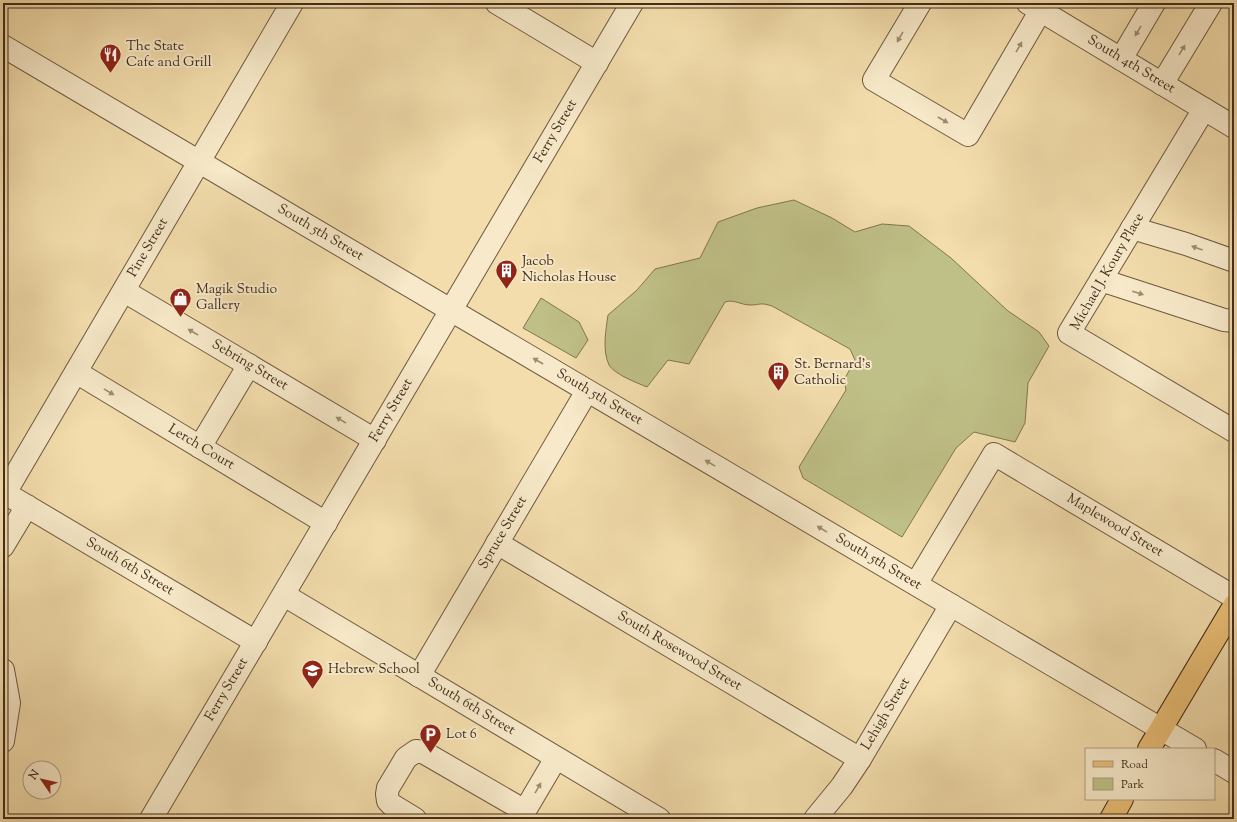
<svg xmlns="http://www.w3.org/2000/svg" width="1237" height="822" font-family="'Sorts Mill Goudy',serif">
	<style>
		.green { fill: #bfc087; stroke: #817652 }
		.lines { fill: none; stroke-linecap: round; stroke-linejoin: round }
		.minor-casing { stroke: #6f5940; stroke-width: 24 }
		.major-casing { stroke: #432d1c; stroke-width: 24 }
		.minor { stroke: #f7e9c9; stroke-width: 22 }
		.major { stroke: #eabe76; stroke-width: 22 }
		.oneway { fill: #9d8b72 }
		.labels { text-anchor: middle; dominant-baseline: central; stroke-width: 4; stroke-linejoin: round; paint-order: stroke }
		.poi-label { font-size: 14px; fill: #432d1c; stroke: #f7e9c9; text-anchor: start }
		.street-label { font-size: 14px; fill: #432d1c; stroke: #f7e9c9 }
	</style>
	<rect width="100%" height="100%" fill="#f3ddac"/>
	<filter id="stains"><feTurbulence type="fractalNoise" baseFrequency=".005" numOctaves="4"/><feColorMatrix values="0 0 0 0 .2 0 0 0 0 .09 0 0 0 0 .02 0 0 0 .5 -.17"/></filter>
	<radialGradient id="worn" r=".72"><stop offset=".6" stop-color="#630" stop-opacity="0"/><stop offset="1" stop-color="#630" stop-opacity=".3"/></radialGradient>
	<g class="green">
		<path d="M794,200L832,218L855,232L882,224L909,226L951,258L1008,311L1039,332L1049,346L1028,383L1025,423L1015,442L974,432L956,448L902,537L803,478L799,467L846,390L844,380L855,360L850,349L772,306C760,302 761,305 750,305C741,305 734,299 725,302L689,364L668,360L647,387C637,383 614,374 609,365C602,350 606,330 608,315L637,290L655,269L700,258L718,222L757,208Z"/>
		<path d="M541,298L579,322L588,340L576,358L523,328Z"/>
	</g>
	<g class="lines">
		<defs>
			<g id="minor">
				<path d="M497,3L597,63"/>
				<path d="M920,3L874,80L968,135L1041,10"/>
				<path id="s1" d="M1028,3L1234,127"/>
				<path id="s2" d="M3,46L1195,749"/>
				<path d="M1121,59L1154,3"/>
				<path d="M1162,84L1211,3"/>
				<path d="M1204,109L1069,333L1234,431"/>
				<path d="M1132,228L1186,244L1234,261"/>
				<path d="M1101,280L1224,320L1234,321"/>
				<path id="s3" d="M124,291L375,440"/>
				<path id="s4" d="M76,372L326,523"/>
				<path d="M200,447L249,365"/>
				<path id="s5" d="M3,492L256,642"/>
				<path id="s6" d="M5,493L292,3"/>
				<path id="s7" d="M497,543L860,759"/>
				<path d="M3,546L27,506"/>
				<path id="s8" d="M916,584L994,454L1234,597"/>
				<path id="s9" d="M284,595L659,819"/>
				<path d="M3,670L9,703L3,741"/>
				<path id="s10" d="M419,676L587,391"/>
				<path d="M1214,760L1234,772"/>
				<path id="s11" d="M151,819L632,3"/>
				<path d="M415,819L392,805L388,801L387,794L388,788L406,758L416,751L423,752L525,811"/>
				<path d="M520,819L556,758"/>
				<path id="s12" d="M815,819L842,786L860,759L951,605"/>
			</g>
			<g id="major">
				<path d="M1149,749L1234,606"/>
				<path d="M1111,819L1122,799"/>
			</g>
		</defs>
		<use href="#minor" class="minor-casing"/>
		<use href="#major" class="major-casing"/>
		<use href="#minor" class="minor"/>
		<use href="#major" class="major"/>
	</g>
	<defs><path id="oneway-solid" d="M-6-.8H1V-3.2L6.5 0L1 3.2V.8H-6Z"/></defs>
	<g class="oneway">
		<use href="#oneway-solid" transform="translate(1138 31) rotate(121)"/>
		<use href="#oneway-solid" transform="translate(900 37) rotate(120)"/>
		<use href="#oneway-solid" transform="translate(1019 47) rotate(-60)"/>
		<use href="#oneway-solid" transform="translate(1182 50) rotate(-59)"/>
		<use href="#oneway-solid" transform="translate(943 120) rotate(30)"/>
		<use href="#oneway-solid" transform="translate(1197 248) rotate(-160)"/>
		<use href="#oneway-solid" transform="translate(1138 293) rotate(18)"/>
		<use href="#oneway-solid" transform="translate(193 332) rotate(-149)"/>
		<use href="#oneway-solid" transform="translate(538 361) rotate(-150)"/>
		<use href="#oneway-solid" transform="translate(109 392) rotate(31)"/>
		<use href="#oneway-solid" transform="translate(341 420) rotate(-149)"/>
		<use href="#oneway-solid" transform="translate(710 463) rotate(-149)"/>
		<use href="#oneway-solid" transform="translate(822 529) rotate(-149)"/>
		<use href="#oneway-solid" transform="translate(538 788) rotate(-60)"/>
	</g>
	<defs>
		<symbol id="restaurant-pin" viewBox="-11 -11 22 30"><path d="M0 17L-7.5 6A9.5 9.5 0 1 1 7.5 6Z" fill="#8f2418" stroke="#f7e9c9"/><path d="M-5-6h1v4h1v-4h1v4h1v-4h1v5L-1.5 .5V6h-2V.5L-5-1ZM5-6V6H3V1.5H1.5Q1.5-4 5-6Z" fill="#fff"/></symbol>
		<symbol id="building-pin" viewBox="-11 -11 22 30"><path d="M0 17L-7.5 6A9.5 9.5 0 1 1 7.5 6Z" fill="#8f2418" stroke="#f7e9c9"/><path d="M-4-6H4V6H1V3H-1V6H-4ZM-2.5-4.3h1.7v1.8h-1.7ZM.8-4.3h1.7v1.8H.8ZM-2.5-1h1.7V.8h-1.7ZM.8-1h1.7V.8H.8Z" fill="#fff"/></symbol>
		<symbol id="shop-pin" viewBox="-11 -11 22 30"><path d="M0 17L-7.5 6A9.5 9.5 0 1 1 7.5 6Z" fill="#8f2418" stroke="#f7e9c9"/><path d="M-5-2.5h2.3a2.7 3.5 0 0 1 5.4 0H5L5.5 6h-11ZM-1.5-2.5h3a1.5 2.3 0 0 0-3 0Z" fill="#fff"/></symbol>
		<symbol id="school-pin" viewBox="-11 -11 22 30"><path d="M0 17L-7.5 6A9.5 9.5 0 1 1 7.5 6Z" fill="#8f2418" stroke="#f7e9c9"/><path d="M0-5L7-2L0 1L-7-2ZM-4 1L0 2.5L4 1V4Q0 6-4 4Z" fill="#fff"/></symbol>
		<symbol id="parking-pin" viewBox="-11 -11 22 30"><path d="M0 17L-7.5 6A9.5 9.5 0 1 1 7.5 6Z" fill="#8f2418" stroke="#f7e9c9"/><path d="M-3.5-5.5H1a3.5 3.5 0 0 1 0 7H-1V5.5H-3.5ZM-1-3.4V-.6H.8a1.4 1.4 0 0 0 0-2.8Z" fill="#fff"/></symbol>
	</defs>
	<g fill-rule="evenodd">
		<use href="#restaurant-pin" x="98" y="42" width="25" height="34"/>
		<use href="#building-pin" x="494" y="258" width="25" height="34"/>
		<use href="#shop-pin" x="168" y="286" width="25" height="34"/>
		<use href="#building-pin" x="766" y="360" width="25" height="34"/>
		<use href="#school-pin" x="300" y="658" width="25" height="34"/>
		<use href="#parking-pin" x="418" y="722" width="25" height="34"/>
	</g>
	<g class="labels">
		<g class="poi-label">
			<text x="126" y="47">The State<tspan x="126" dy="16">Cafe and Grill</tspan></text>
			<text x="522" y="262">Jacob<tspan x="522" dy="16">Nicholas House</tspan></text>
			<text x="196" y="290">Magik Studio<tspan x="196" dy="16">Gallery</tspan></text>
			<text x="794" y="365">St. Bernard's<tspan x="794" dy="16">Catholic</tspan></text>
			<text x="328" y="670">Hebrew School</text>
			<text x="446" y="735">Lot 6</text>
		</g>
		<g class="street-label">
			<text stroke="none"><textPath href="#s1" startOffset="120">South 4th Street</textPath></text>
			<text stroke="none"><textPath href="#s11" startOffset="798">Ferry Street</textPath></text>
			<text stroke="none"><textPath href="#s2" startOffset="368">South 5th Street</textPath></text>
			<text stroke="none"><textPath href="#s6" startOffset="284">Pine Street</textPath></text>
			<text transform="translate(1108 272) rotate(-60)">Michael J. Koury Place</text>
			<text stroke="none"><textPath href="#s3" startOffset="146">Sebring Street</textPath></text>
			<text stroke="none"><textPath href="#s2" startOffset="692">South 5th Street</textPath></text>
			<text stroke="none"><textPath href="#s11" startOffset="474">Ferry Street</textPath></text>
			<text stroke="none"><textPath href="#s4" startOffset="146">Lerch Court</textPath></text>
			<text stroke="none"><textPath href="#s8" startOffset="292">Maplewood Street</textPath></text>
			<text stroke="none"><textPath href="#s10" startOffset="166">Spruce Street</textPath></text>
			<text stroke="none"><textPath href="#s2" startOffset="1016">South 5th Street</textPath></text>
			<text stroke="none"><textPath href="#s5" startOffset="147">South 6th Street</textPath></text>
			<text stroke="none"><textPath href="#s7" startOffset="212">South Rosewood Street</textPath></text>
			<text stroke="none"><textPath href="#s11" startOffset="150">Ferry Street</textPath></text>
			<text stroke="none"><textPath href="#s9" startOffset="218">South 6th Street</textPath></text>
			<text stroke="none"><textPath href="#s12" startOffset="127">Lehigh Street</textPath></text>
		</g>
	</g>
	<rect width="1237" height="822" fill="none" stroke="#f3ddac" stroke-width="16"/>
	<rect x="4" y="4" width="1229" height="814" fill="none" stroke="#432d1c" stroke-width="2"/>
	<rect x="8" y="8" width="1221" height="806" fill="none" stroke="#432d1c"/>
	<rect x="1085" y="748" width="130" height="52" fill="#f7e9c9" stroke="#af9e84"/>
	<rect x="1093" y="761" width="20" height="6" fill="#eabe76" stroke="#af9e84"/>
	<text x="1121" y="768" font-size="12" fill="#432d1c">Road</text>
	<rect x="1093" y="778" width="20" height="12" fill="#bfc087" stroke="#af9e84"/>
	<text x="1121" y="788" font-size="12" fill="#432d1c">Park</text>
	<g transform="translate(42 780) rotate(304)"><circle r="19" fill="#f7e9c9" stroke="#af9e84"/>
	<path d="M0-3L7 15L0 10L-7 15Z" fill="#8f2418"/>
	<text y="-6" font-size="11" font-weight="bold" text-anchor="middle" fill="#432d1c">N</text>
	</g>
	<rect width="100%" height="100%" filter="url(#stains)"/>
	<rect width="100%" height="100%" fill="url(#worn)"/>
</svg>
